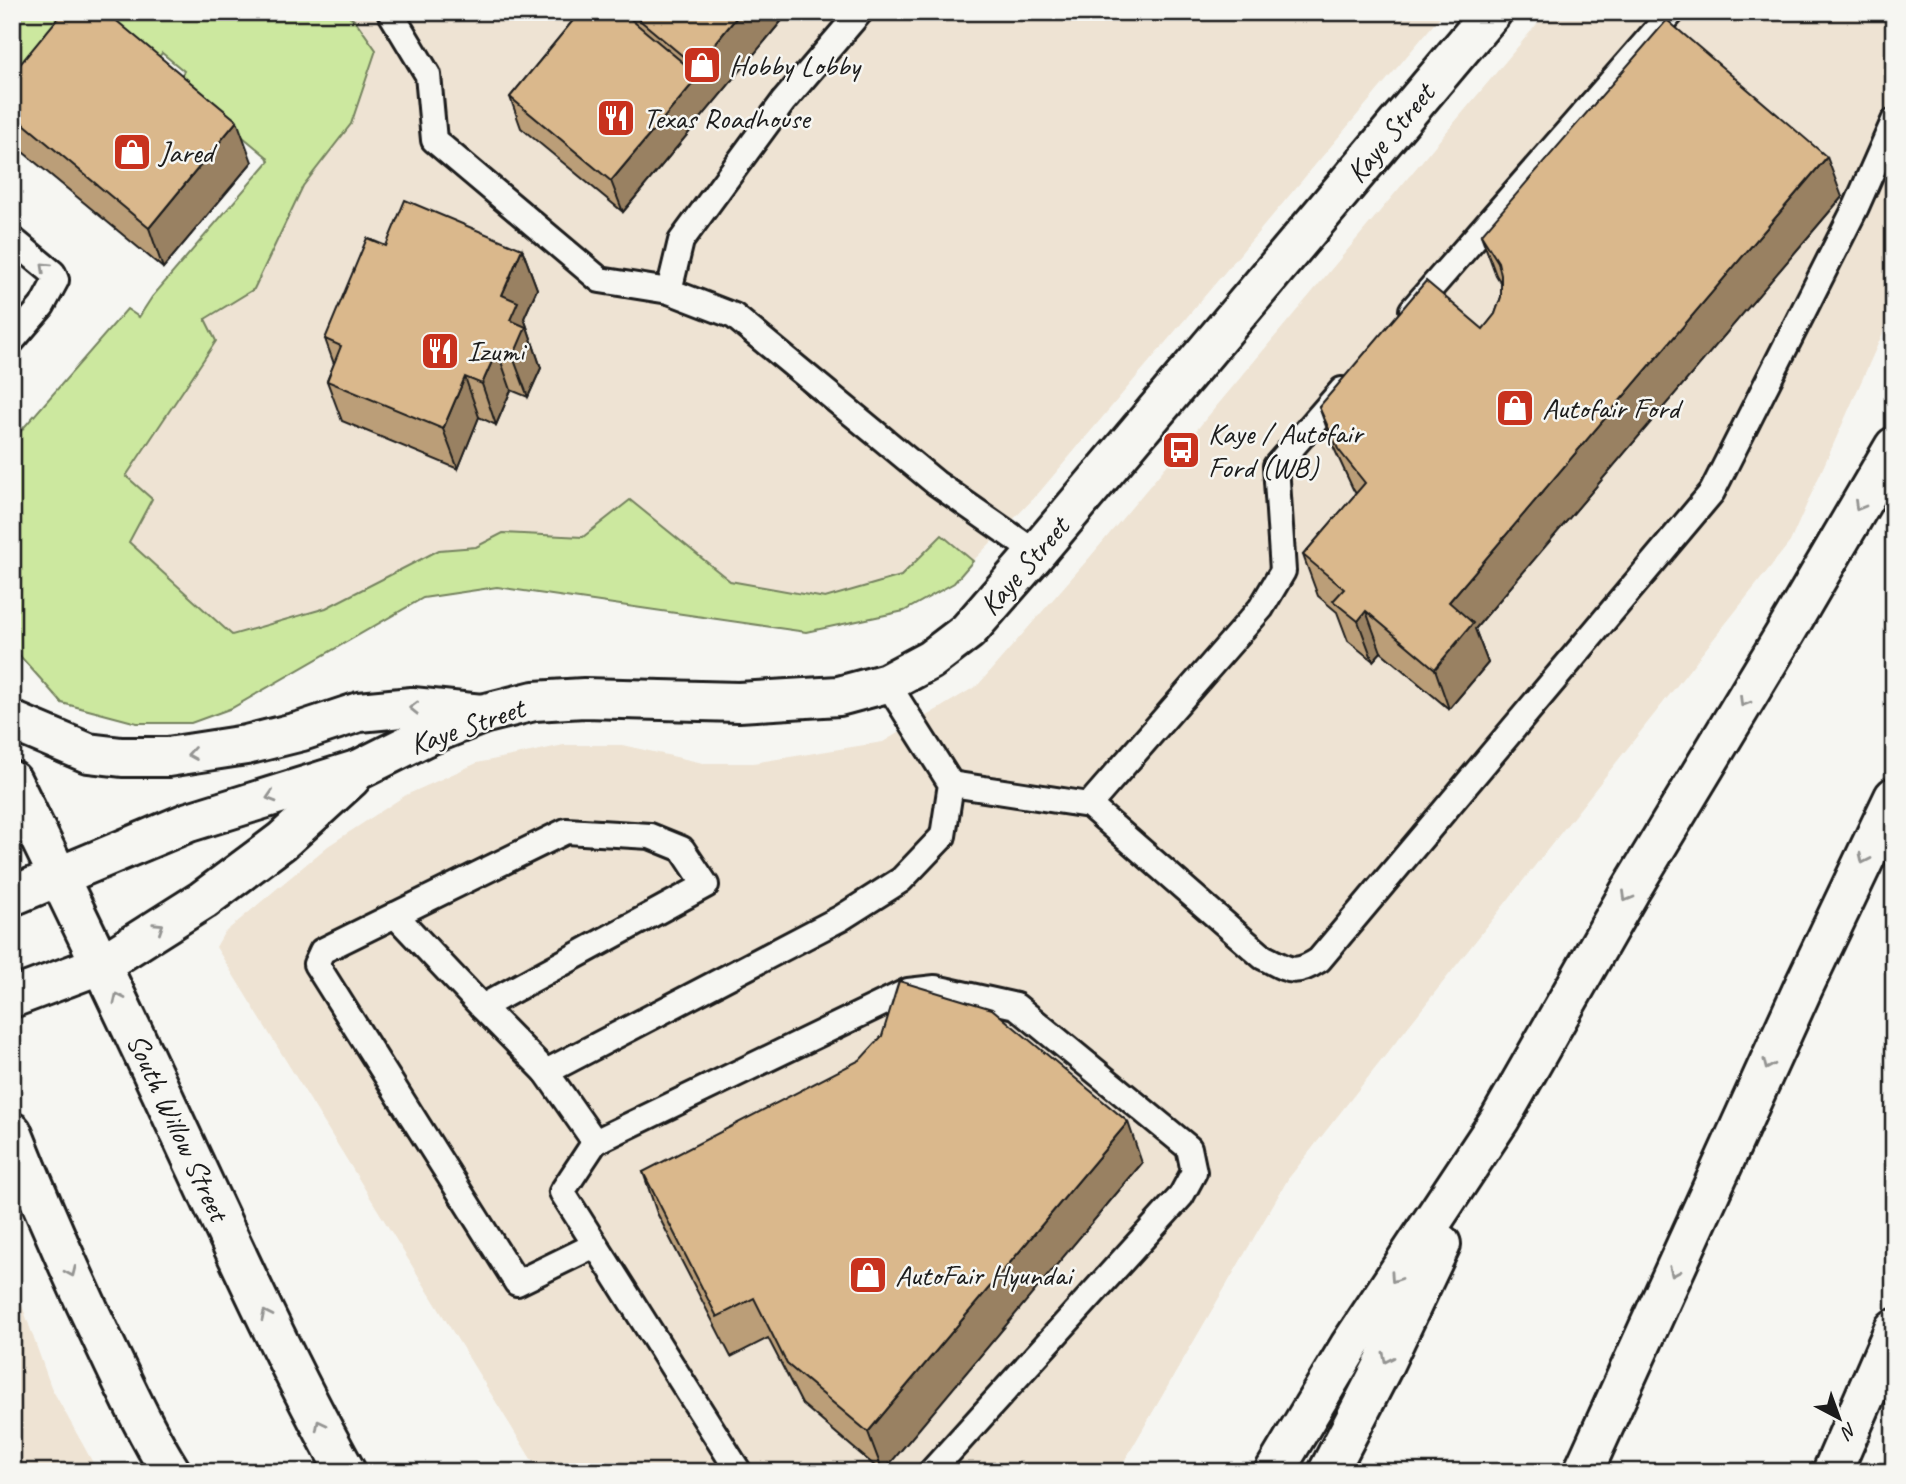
<svg xmlns="http://www.w3.org/2000/svg" width="1906" height="1484" font-family="Caveat,sans-serif">
	<style>
		.built { fill: #eee3d3 }
		.green { fill: #cce89f; stroke: #74825e; stroke-width: 2 }
		.lines { fill: none; stroke-linecap: round; stroke-linejoin: round }
		.lane-casing { stroke: #1c1c1c; stroke-width: 30 }
		.street-casing { stroke: #1c1c1c; stroke-width: 44 }
		.primary-casing { stroke: #1c1c1c; stroke-width: 44 }
		.highway-casing { stroke: #1c1c1c; stroke-width: 44 }
		.lane { stroke: #f6f6f2; stroke-width: 24 }
		.street { stroke: #f6f6f2; stroke-width: 38 }
		.primary { stroke: #f6f6f2; stroke-width: 38 }
		.highway { stroke: #f6f6f2; stroke-width: 38 }
		.wall { fill: #bb9e78; stroke: #1c1c1c; stroke-width: 2 }
		.shaded-wall { fill: #998162; stroke: #1c1c1c; stroke-width: 2 }
		.building { fill: #dab88c; stroke: #1c1c1c; stroke-width: 2 }
		.oneway { stroke: #949492 }
		.labels { text-anchor: middle; dominant-baseline: central; stroke-width: 5; stroke-linejoin: round; paint-order: stroke }
		.poi-label { font-size: 30px; fill: #1c1c1c; stroke: #f6f6f2; text-anchor: start }
		.street-label { font-size: 30px; fill: #1c1c1c; stroke: #f6f6f2 }
	</style>
	<rect width="100%" height="100%" fill="#f6f6f2"/>
	<filter id="ink" filterUnits="userSpaceOnUse"><feTurbulence type="fractalNoise" baseFrequency=".0143" numOctaves="2"/><feDisplacementMap in="SourceGraphic" scale="14" xChannelSelector="R" yChannelSelector="G"/><feConvolveMatrix kernelMatrix="1 2 1 2 8 2 1 2 1" color-interpolation-filters="sRGB"/></filter>
	<g filter="url(#ink)">
		<g class="built">
			<path d="M345,12H1444L1037,495L973,561L942,535L901,576L825,598L730,581L630,500L583,537L503,533L476,547L439,550L326,608L232,635L129,542L126,476L216,341L205,319L254,289L303,186L351,124L357,23Z"/>
			<path d="M1547,12H1894V308L1790,542L1288,1179L1118,1472H539L216,947L224,933L328,846L406,795L477,763L564,745H622L703,763H753L883,742L978,685L1090,557Z"/>
			<path d="M12,1277L51,1387L98,1472H12Z"/>
		</g>
		<path class="green" d="M12,12H345L357,23L376,50L351,124L303,186L254,289L205,319L216,341L126,476L152,499L129,542L232,635L326,608L439,550L476,547L503,533L583,537L630,500L730,581L825,598L901,576L942,535L973,561L954,583L904,611L806,632L497,587L423,598L232,708L191,723H137L62,703L12,647V441L127,309L139,317L152,297L269,161L267,157L177,82L184,71L162,53L157,60L12,105Z"/>
		<g class="lines">
			<defs>
				<g id="lane">
					<path d="M390,12L428,75L434,140L600,280L669,291"/>
					<path d="M860,12L783,102L681,241L669,291L734,316L936,483L1036,553"/>
					<path d="M12,239L53,273L56,280L42,306L12,341"/>
					<path d="M1412,310L1672,12"/>
					<path d="M951,784L1089,805L1263,957C1288,969 1293,977 1319,960L1712,492L1856,207L1894,121"/>
					<path d="M1089,805L1261,608L1283,571L1276,466L1342,390"/>
					<path d="M395,915L482,1007"/>
					<path d="M546,1072L482,1007L706,885L682,849L650,836L566,831L322,951L316,964L517,1283L595,1245"/>
					<path d="M595,1142L546,1072L841,918L901,880L943,836L951,784L887,683"/>
					<path d="M739,1472L562,1192L595,1142L908,991L935,988L1016,1006L1189,1148L1194,1172L1181,1196L931,1472"/>
				</g>
				<g id="street">
					<path d="M12,896L189,822L360,769L424,737L482,714L534,701L584,698L739,702L839,696L887,683L930,660L968,631L1036,553L1492,12"/>
					<path d="M12,998L102,964L203,900L282,841L351,778"/>
				</g>
				<g id="primary">
					<path d="M12,721L88,753L122,757H168L246,745L302,731L359,712L412,707L482,714"/>
					<path d="M12,781C67,894 122,1006 174,1120C229,1238 283,1358 346,1472"/>
					<path d="M12,1132C42,1207 74,1280 109,1353C128,1393 147,1434 171,1472"/>
				</g>
				<g id="highway">
					<path d="M1274,1472L1349,1347L1500,1119L1630,891L1786,632L1894,447"/>
					<path d="M1328,1472L1382,1368L1441,1244"/>
					<path d="M1583,1472L1803,988L1894,797"/>
					<path d="M1832,1472L1894,1329"/>
				</g>
			</defs>
			<use href="#lane" class="lane-casing"/>
			<use href="#street" class="street-casing"/>
			<use href="#primary" class="primary-casing"/>
			<use href="#highway" class="highway-casing"/>
			<use href="#lane" class="lane"/>
			<use href="#street" class="street"/>
			<use href="#primary" class="primary"/>
			<use href="#highway" class="highway"/>
		</g>
		<g class="wall">
			<path d="M580,12H789L623,212L521,128L510,97Z"/>
			<path d="M12,74L252,162L163,268L12,143Z"/>
			<path d="M1842,197L1475,629L1488,663L1449,709L1381,652L1373,661L1348,641L1337,612L1318,596L1303,555L1356,494L1353,489L1334,448L1319,407L1483,329L1495,314L1501,297V283L1496,275L1481,235Z"/>
			<path d="M386,246L522,249L537,289L524,318L541,368L528,397L511,390L496,425L479,417L458,469L342,421L327,381L334,364L325,339Z"/>
			<path d="M1142,1163L882,1472L802,1404L768,1338L731,1357L657,1213L643,1172Z"/>
		</g>
		<g class="shaded-wall">
			<path d="M741,12H789L623,212L611,181L699,76L696,67Z"/>
			<path d="M237,121L252,162L163,268L149,228Z"/>
			<path d="M1827,157L1842,197L1475,629L1488,663L1449,709L1435,669L1449,602Z"/>
			<path d="M522,249L537,289L524,318L541,368L528,397L513,357L502,295Z"/>
			<path d="M497,350L511,390L496,425L482,384Z"/>
			<path d="M465,377L479,417L458,469L443,429Z"/>
			<path d="M1366,611L1381,652L1373,661L1358,621Z"/>
			<path d="M1128,1122L1142,1163L883,1472L868,1432Z"/>
		</g>
		<g class="building">
			<path d="M63,12H106L237,121L149,228L12,114V74Z"/>
			<path d="M580,12H622L699,76L611,181L510,97Z"/>
			<path d="M630,12H741L696,67Z"/>
			<path d="M1667,20L1827,157L1449,602L1473,623L1435,669L1366,611L1358,621L1333,601L1344,589L1303,555L1365,483L1338,449L1319,407L1426,281L1483,329L1495,314L1501,297V275L1498,262L1481,235Z"/>
			<path d="M405,200L522,249L502,295L518,302L510,320L526,327L513,357L497,350L482,384L465,377L443,429L327,381L341,346L325,339L367,238L386,246Z"/>
			<path d="M899,981L992,1009L1128,1122L868,1432L787,1364L754,1298L717,1317L643,1172L860,1060L882,1036Z"/>
		</g>
		<defs><path id="oneway-chevron" d="M-2-3.5L2.5 0L-2 3.5" fill="none" stroke-width="1.6" stroke-linecap="round" stroke-linejoin="round" transform="scale(1.75)"/></defs>
		<g class="oneway">
			<use href="#oneway-chevron" transform="translate(45 267) rotate(-137)"/>
			<use href="#oneway-chevron" transform="translate(1859 506) rotate(120)"/>
			<use href="#oneway-chevron" transform="translate(1744 702) rotate(121)"/>
			<use href="#oneway-chevron" transform="translate(414 708) rotate(-179)"/>
			<use href="#oneway-chevron" transform="translate(192 754) rotate(171)"/>
			<use href="#oneway-chevron" transform="translate(271 797) rotate(163)"/>
			<use href="#oneway-chevron" transform="translate(1864 859) rotate(115)"/>
			<use href="#oneway-chevron" transform="translate(1627 897) rotate(120)"/>
			<use href="#oneway-chevron" transform="translate(159 927) rotate(-33)"/>
			<use href="#oneway-chevron" transform="translate(118 998) rotate(-115)"/>
			<use href="#oneway-chevron" transform="translate(1768 1065) rotate(114)"/>
			<use href="#oneway-chevron" transform="translate(71 1272) rotate(66)"/>
			<use href="#oneway-chevron" transform="translate(1674 1272) rotate(114)"/>
			<use href="#oneway-chevron" transform="translate(1395 1278) rotate(124)"/>
			<use href="#oneway-chevron" transform="translate(266 1315) rotate(-116)"/>
			<use href="#oneway-chevron" transform="translate(1387 1358) rotate(115)"/>
			<use href="#oneway-chevron" transform="translate(320 1425) rotate(-117)"/>
		</g>
	</g>
	<defs>
		<symbol id="shop-square" viewBox="-11 -11 22 22"><rect x="-9" y="-9" width="18" height="18" rx="4" fill="#c8321e" stroke="#f6f6f2"/><path d="M-5-2.5h2.3a2.7 3.5 0 0 1 5.4 0H5L5.5 6h-11ZM-1.5-2.5h3a1.5 2.3 0 0 0-3 0Z" fill="#fff"/></symbol>
		<symbol id="restaurant-square" viewBox="-11 -11 22 22"><rect x="-9" y="-9" width="18" height="18" rx="4" fill="#c8321e" stroke="#f6f6f2"/><path d="M-5-6h1v4h1v-4h1v4h1v-4h1v5L-1.5 .5V6h-2V.5L-5-1ZM5-6V6H3V1.5H1.5Q1.5-4 5-6Z" fill="#fff"/></symbol>
		<symbol id="bus-square" viewBox="-11 -11 22 22"><rect x="-9" y="-9" width="18" height="18" rx="4" fill="#c8321e" stroke="#f6f6f2"/><path d="M-5-6H5V4H4V6H2V4H-2V6H-4V4H-5ZM-3.5-4V0h7V-4ZM-3.5 1.2v1.5H-2V1.2ZM2 1.2v1.5H3.5V1.2Z" fill="#fff"/></symbol>
	</defs>
	<g fill-rule="evenodd">
		<use href="#shop-square" x="680" y="43" width="44" height="44"/>
		<use href="#restaurant-square" x="594" y="96" width="44" height="44"/>
		<use href="#shop-square" x="110" y="130" width="44" height="44"/>
		<use href="#restaurant-square" x="418" y="329" width="44" height="44"/>
		<use href="#shop-square" x="1493" y="386" width="44" height="44"/>
		<use href="#bus-square" x="1159" y="428" width="44" height="44"/>
		<use href="#shop-square" x="846" y="1253" width="44" height="44"/>
	</g>
	<g class="labels">
		<g class="poi-label">
			<text x="729" y="65">Hobby Lobby</text>
			<text x="643" y="118">Texas Roadhouse</text>
			<text x="159" y="152">Jared</text>
			<text x="467" y="351">Izumi</text>
			<text x="1542" y="408">Autofair Ford</text>
			<text x="1208" y="433">Kaye / Autofair<tspan x="1208" dy="34">Ford (WB)</tspan></text>
			<text x="895" y="1275">AutoFair Hyundai</text>
		</g>
		<g class="street-label">
			<text transform="translate(1390 133) rotate(-50)">Kaye Street</text>
			<text transform="translate(1024 566) rotate(-49)">Kaye Street</text>
			<text transform="translate(467 726) rotate(-19)">Kaye Street</text>
			<text transform="translate(178 1127) rotate(65)">South Willow Street</text>
		</g>
	</g>
	<rect width="1906" height="1484" fill="none" stroke="#f6f6f2" stroke-width="42"/>
	<rect x="21" y="21" width="1864" height="1442" fill="none" stroke="#1c1c1c" stroke-width="2.5" filter="url(#ink)"/>
	<g transform="translate(1839 1418) rotate(139)" stroke="#f6f6f2" stroke-width="5" paint-order="stroke">
	<path d="M0-5L12 26L0 18L-12 26Z" fill="#1c1c1c"/>
	<text y="-10" font-size="19" font-weight="bold" text-anchor="middle" fill="#1c1c1c">N</text>
	</g>
</svg>
